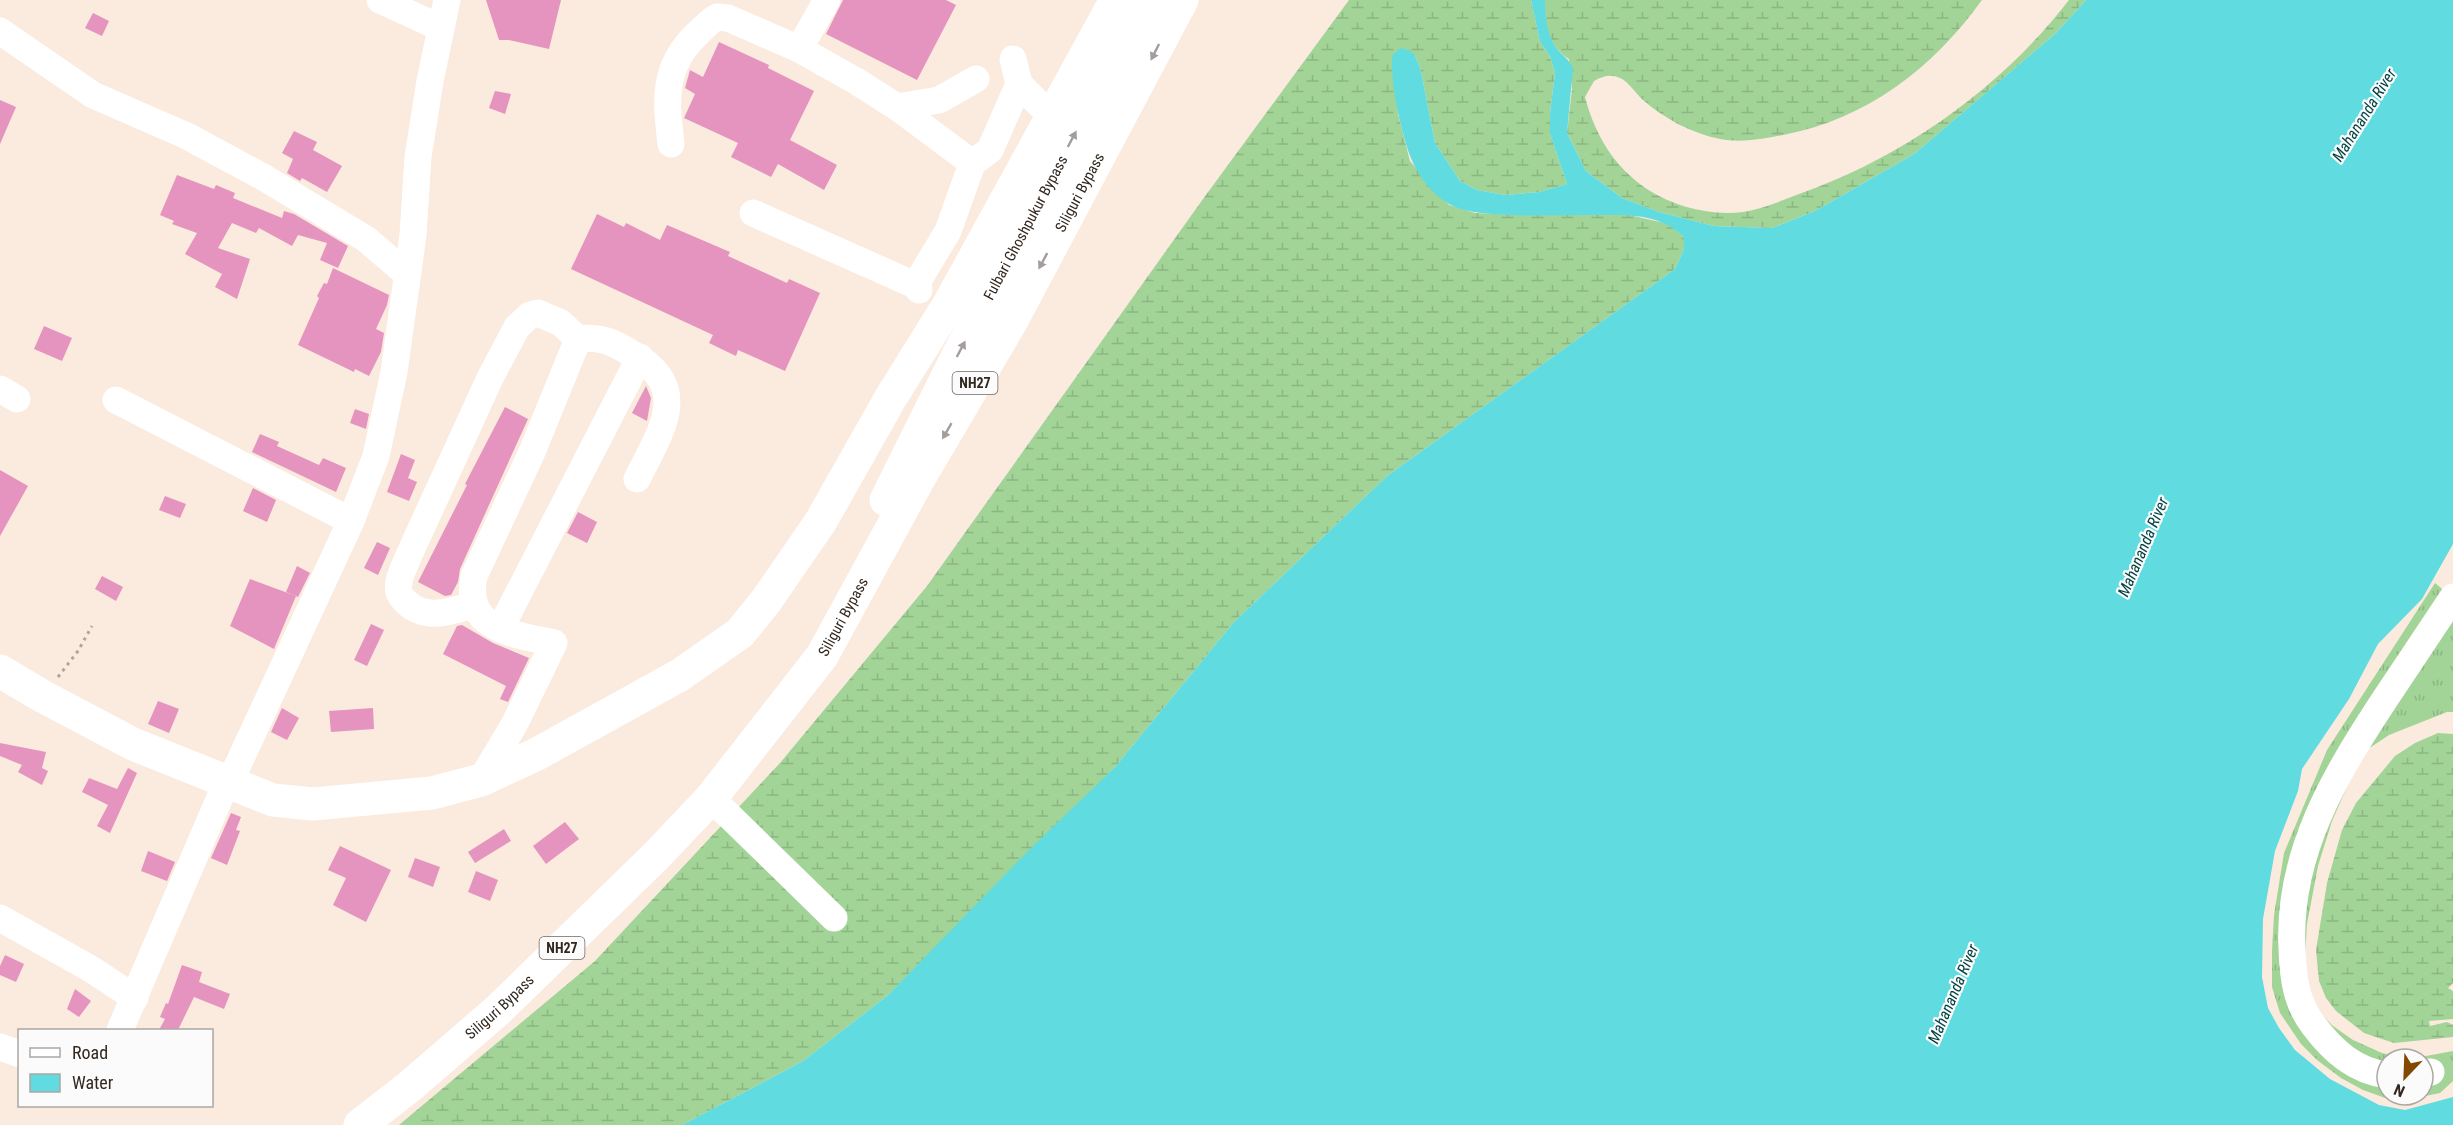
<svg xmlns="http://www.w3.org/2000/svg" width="2453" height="1125" font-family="'Roboto Condensed',sans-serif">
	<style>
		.grass { fill: url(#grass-tufts); fill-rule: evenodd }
		.wetland { fill: url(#wetland-marsh) }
		.water { fill: #60dce1 }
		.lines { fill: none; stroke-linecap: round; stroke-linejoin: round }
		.river { stroke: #60dce1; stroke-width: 33 }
		.building { fill: #e494be }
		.path { stroke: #b2a499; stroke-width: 3; stroke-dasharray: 3 4.5; stroke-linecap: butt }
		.minor { stroke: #fff; stroke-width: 27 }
		.major { stroke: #fff; stroke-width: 33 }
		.highway { stroke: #fff; stroke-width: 33 }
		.oneway { fill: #a39e9b }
		.labels { text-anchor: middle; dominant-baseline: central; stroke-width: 4.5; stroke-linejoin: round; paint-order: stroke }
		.shield { fill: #fbfbfb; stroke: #6e6762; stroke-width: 1.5 }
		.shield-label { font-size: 14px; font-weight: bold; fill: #322820 }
		.street-label { font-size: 15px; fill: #322820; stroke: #fbfbfb }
		.water-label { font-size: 16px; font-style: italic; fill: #013f41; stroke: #fbfbfb }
	</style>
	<defs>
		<pattern id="grass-tufts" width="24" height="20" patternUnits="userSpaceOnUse" patternTransform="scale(1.5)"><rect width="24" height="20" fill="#a2d497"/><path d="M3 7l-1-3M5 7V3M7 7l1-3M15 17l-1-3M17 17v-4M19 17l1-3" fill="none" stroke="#8cb682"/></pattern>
		<pattern id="wetland-marsh" width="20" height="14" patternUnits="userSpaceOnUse" patternTransform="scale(1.5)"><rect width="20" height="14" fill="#a2d497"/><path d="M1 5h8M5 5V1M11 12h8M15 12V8" fill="none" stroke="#8cb682"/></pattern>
	</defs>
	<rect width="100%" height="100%" fill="#fbeade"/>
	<path class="grass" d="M2435,583L2453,598V712H2447L2389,735L2362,753L2332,821L2318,866L2307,924L2304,974L2317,1010L2333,1026L2353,1040L2382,1053L2410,1059L2453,1051V1081L2440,1093L2406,1100L2388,1099L2363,1090L2341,1078L2317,1060L2301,1044L2280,1013L2272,987V951L2274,915L2284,853L2327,750ZM2387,1059H2423V1095H2387Z"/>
	<g class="wetland">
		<path d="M1349,0H1531L1540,42L1550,56L1555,73L1550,113V134L1567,184L1539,192L1505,195L1477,190L1460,181L1435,143L1421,71L1415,55L1393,56L1398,114L1410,161L1449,205L1475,213L1518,215H1629L1669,224L1684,237V249L1675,269L1387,476L1234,622L1115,767L887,996L803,1061L682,1125H399L595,961L780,763L927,586L1203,199Z"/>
		<path d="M1545,0H1982C1933,68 1867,119 1783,135C1762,139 1741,143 1720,139C1691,133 1665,119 1643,100C1636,94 1629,82 1620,78C1611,74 1603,76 1594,81L1585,97C1595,135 1614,167 1647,189C1675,207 1710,216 1743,212C1762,209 1781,201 1799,194C1904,157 2001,88 2069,0H2086L2056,33L1914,154L1815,211L1772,228L1714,226L1659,212L1622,198L1586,171L1567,133L1572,89L1569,59C1548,46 1544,23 1545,0Z"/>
		<path d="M2438,733L2453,734V983L2448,988L2453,991V1019L2429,1021L2430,1026L2447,1022L2453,1025V1037L2394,1043L2364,1033L2336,1011L2326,998L2319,981L2316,950L2327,883L2342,830L2356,803L2395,756L2415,743Z"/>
	</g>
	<path class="water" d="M1531,0H1545C1545,17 1547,37 1558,50C1564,57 1569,59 1573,68L1567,133L1586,171L1622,198L1659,212L1714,226L1772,228L1815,211L1914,154L2056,33L2086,0H2430L2453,18V544L2422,599L2378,644L2349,699L2302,769L2298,791L2275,851L2263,919L2262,977L2268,1008L2279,1028L2295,1050L2330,1079L2379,1105L2405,1110L2453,1097V1125H682L803,1061L887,996L1031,848L1115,767L1234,622L1387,476L1675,269L1684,249V237C1660,215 1635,215 1603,215C1567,214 1477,221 1449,204C1424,189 1411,164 1404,137C1397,111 1391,83 1392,56L1400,48L1409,50L1415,55L1421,71L1435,143L1460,181L1477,190L1505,195L1539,192L1567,184L1550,134V113L1555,73L1550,56L1540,42Z"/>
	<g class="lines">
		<path class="river" d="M2412,42L2446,0"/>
	</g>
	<g class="building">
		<path d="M486,0H561L549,49L509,40H499Z"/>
		<path d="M843,0H946L956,5L917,80L826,34Z"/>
		<path d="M93,13L109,21L102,36L85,28Z"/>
		<path d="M719,42L769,65L768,68L814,91L790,140L837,165L824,190L778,164L771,177L731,157L738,143L684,118L695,94L685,88L690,70L703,77Z"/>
		<path d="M495,91L511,94L505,114L489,108Z"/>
		<path d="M0,100L16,107L0,144Z"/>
		<path d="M294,131L317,142L313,150L342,166L327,192L302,178L300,181L287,173L293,159L282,153Z"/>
		<path d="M177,175L214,189L216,185L235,193L233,198L282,218L284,211L294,214L348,246L338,268L320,260L327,243L298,235L292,246L259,228L256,233L232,223L218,248L250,259L237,299L215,287L222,274L185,254L197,233L172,224L174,221L160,215Z"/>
		<path d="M597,214L624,227L626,223L660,240L667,225L730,252L728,256L787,283L789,279L820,293L785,371L738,350L736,356L709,343L713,335L571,269Z"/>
		<path d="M333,268L389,295L387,305L376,329L384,333L381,352L369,376L355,369L354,372L298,345L319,298L317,296L324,283L327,284Z"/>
		<path d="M44,326L72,338L62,361L34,349Z"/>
		<path d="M646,386L651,398L647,421L632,413Z"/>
		<path d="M505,407L528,419L460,569L458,582L451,595L445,596L418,582L467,485L465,484Z"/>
		<path d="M355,409L369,414L366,429L350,423Z"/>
		<path d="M260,434L279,442L277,446L319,465L323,458L346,468L336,492L252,452Z"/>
		<path d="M401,454L415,460L408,478L417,482L409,501L387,492Z"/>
		<path d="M0,470L28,486L0,536Z"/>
		<path d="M253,488L276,500L267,522L243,511Z"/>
		<path d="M165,496L186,504L180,518L159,510Z"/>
		<path d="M578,512L597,522L587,543L567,533Z"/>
		<path d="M377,542L390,548L378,575L364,568Z"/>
		<path d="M297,566L310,573L298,597L286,592Z"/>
		<path d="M102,576L123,587L116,601L95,589Z"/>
		<path d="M250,579L296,596L274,649L230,626Z"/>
		<path d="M371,624L384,630L367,666L354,660Z"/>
		<path d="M462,625L493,643L529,658L508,702L500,699L506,686L443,654L457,626Z"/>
		<path d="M158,701L179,709L169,733L148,724Z"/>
		<path d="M282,708L299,718L287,740L271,732Z"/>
		<path d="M373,708L374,729L331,732L329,711Z"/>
		<path d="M0,743L46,752L42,768L48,771L42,785L18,772L22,765L0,756Z"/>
		<path d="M128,768L137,773L110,833L97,826L108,805L82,792L89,778L117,789Z"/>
		<path d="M231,813L241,817L236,830L240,831L227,865L211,858Z"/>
		<path d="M565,822L579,839L546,864L533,846Z"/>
		<path d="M504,829L511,841L475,863L468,852Z"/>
		<path d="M340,846L391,870L366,922L333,905L346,878L328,870Z"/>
		<path d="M148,851L175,862L167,881L141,871Z"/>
		<path d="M415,858L440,867L433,887L408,877Z"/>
		<path d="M476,871L498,880L490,901L468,892Z"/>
		<path d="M5,955L24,964L16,982L0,975V966Z"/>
		<path d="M182,965L202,972L199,982L230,994L224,1009L194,997L178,1030H159L165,1019L160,1017L166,1003L168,1004Z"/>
		<path d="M75,989L91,1001L79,1017L67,1009Z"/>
	</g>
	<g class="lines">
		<path class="path" d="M58,677L78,651L92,626"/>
		<g class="minor">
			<path d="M380,0L441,28"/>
			<path d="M0,31L93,95L187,136L263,177L366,239L407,274"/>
			<path d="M799,49L827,0"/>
			<path d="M1013,59L1019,84L1040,105"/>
			<path d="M897,107L939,100L976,79"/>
			<path d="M671,144C666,101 662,68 696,35C703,29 709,21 717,17L728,18L799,49L856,81L897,107L968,160L978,159L990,150L1019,84"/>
			<path d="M753,213L917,286"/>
			<path d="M919,290L918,281L948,231L973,161"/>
			<path d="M0,389L17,399"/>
			<path d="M116,400L351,521"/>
			<path d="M474,605C451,611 427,621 407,603C404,600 400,596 399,592C396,580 405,566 409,555L490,378L517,327L530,315L538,313L561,323L578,339"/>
			<path d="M500,629L640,357"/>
			<path d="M481,780L514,725L554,643C514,634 463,630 474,576L532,452L578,339C600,336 613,342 631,353C693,387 661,431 637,479"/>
			<path d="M230,782L351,521L376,456L394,372L413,235L418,157L430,81L447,0"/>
			<path d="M711,798L834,918"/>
			<path d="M0,918L91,969L135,998"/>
			<path d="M120,1030L227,781"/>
			<path d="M0,1047L20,1054"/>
			<path d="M2423,1073L2431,1072"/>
			<path d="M2387,1075C2355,1071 2333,1051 2314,1026C2296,1003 2293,978 2292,949C2287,854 2335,775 2385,699C2408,665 2430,631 2453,597"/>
		</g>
		<path class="major" d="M0,671L42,696L133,744L273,800L313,804L432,793L481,780L537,754L680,675L740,633L766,601L821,521L890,399L949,304L1116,0"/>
		<g class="highway">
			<path id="s1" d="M886,500L959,353L1147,0"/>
			<path id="s2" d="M360,1125L409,1087L498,1010L657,855L711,798L822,656L917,482L1011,322L1182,0"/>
		</g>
	</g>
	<defs><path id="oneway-solid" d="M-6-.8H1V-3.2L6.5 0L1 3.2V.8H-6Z" transform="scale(1.5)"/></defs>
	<g class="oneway">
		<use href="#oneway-solid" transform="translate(1155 52) rotate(117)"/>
		<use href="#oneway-solid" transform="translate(1072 139) rotate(-62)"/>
		<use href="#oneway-solid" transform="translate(1043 261) rotate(118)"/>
		<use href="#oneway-solid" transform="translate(961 349) rotate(-62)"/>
		<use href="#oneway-solid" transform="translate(947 431) rotate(120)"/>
	</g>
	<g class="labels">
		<g class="shield">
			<rect x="952.5" y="372" width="45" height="22" rx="4.5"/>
			<rect x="539.5" y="937" width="45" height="22" rx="4.5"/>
		</g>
		<g class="shield-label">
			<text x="975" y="383">NH27</text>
			<text x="562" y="948">NH27</text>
		</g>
		<g class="street-label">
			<text stroke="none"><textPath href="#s2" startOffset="1191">Siliguri Bypass</textPath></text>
			<text stroke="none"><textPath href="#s1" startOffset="306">Fulbari Ghoshpukur Bypass</textPath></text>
			<text stroke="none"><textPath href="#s2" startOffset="705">Siliguri Bypass</textPath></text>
			<text stroke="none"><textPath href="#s2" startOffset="183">Siliguri Bypass</textPath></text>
		</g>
		<g class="water-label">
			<text transform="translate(2364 115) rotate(-58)">Mahananda River</text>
			<text transform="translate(2143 547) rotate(-67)">Mahananda River</text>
			<text transform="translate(1953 994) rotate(-67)">Mahananda River</text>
		</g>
	</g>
	<rect x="18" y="1029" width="195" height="78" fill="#fbfbfb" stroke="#aba7a3" stroke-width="1.5"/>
	<rect x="30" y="1048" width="30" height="9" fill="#ffffff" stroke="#aba7a3" stroke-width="1.5"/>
	<text x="72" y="1059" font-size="18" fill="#322820">Road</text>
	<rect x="30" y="1074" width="30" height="18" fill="#60dce1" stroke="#aba7a3" stroke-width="1.5"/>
	<text x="72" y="1089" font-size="18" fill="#322820">Water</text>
	<g transform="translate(2405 1077) rotate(203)"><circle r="28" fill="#fbfbfb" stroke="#aba7a3" stroke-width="1.5"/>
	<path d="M0-4.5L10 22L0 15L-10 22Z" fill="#834800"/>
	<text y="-9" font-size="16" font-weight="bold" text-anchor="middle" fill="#322820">N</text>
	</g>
</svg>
